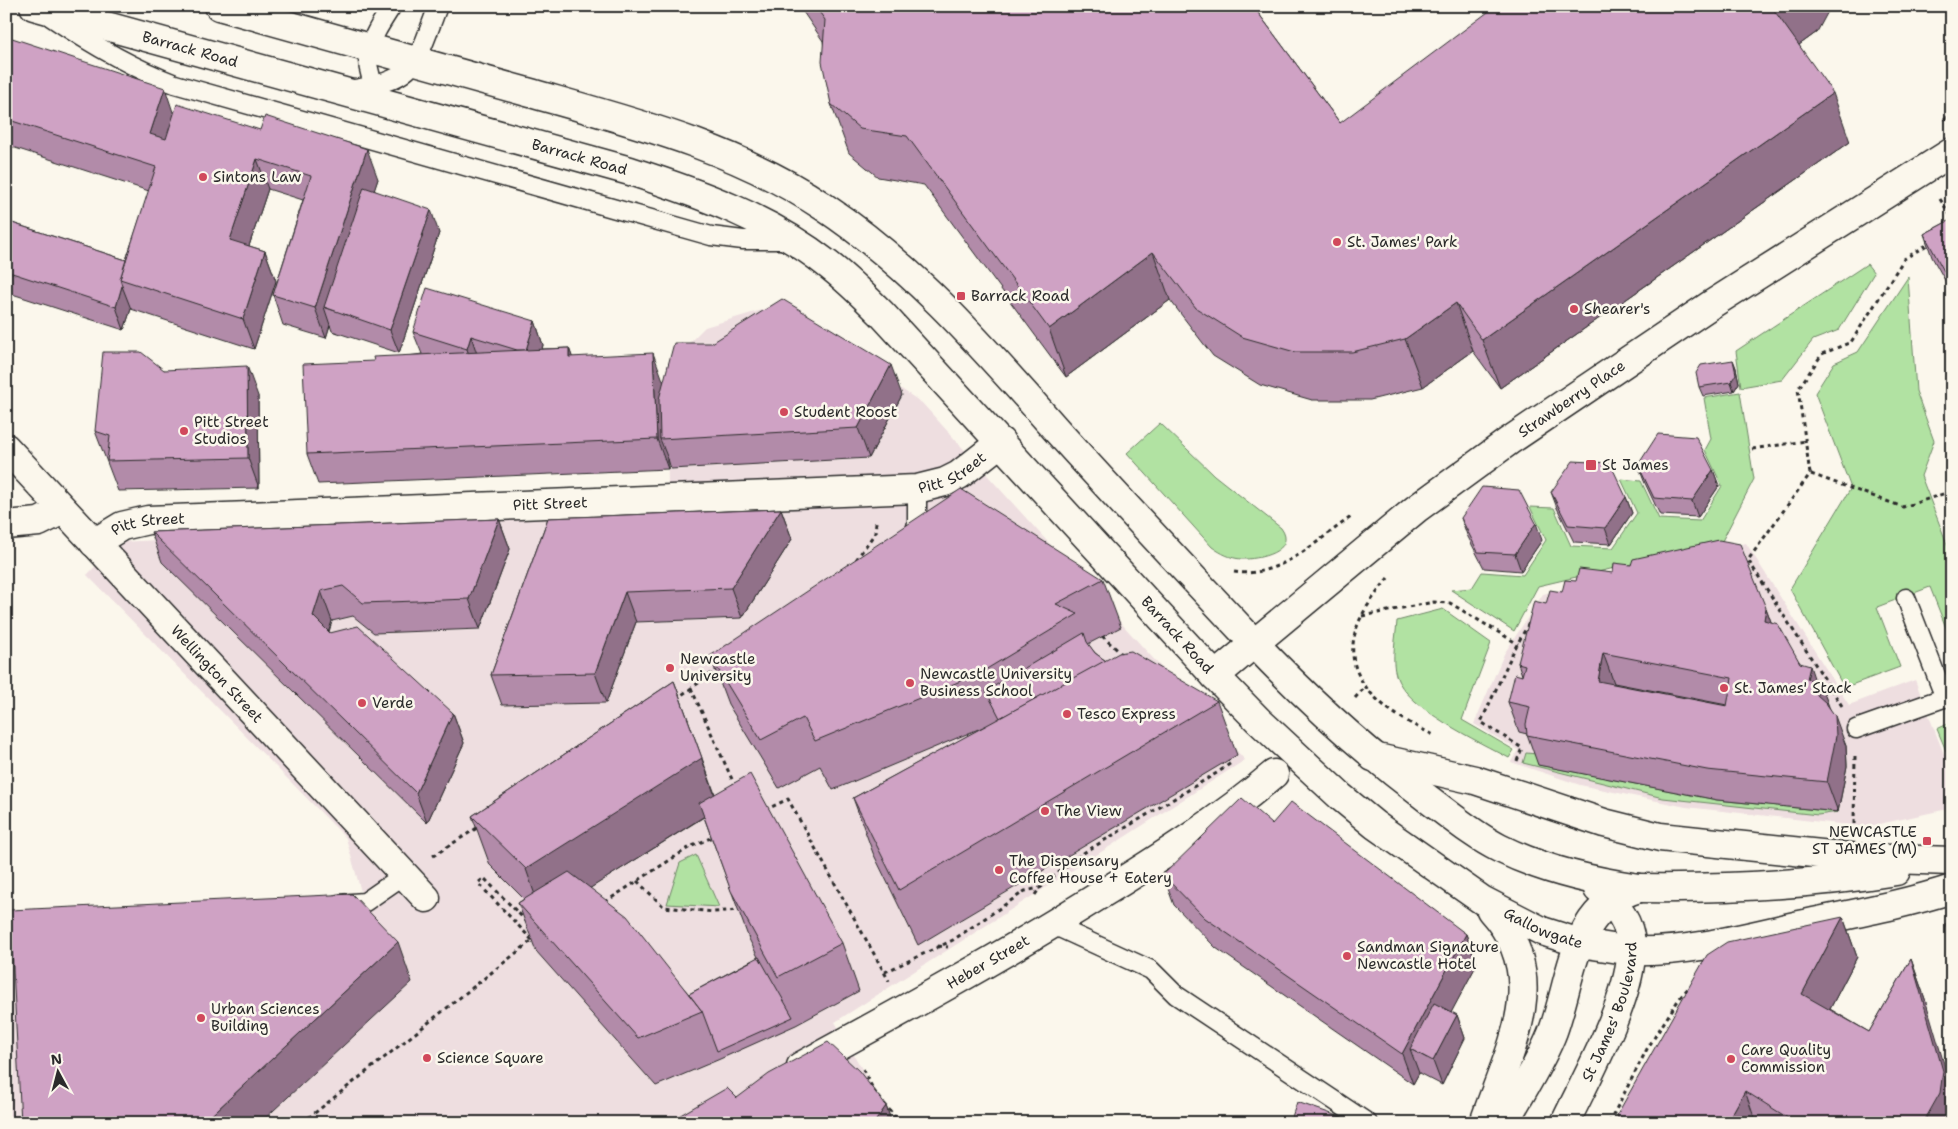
<svg xmlns="http://www.w3.org/2000/svg" width="1958" height="1129" font-family="'Shantell Sans',sans-serif">
	<style>
		.built { fill: #eedee0 }
		.green { fill: #b1e2a2; stroke: #6e8666 }
		.lines { fill: none; stroke-linecap: round; stroke-linejoin: round }
		.lane-casing { stroke: #2b2b2b; stroke-width: 21 }
		.street-casing { stroke: #2b2b2b; stroke-width: 31 }
		.secondary-casing { stroke: #2b2b2b; stroke-width: 31 }
		.primary-casing { stroke: #2b2b2b; stroke-width: 31 }
		.path { stroke: #2b2b2b; stroke-width: 3; stroke-dasharray: 4 4; stroke-linecap: butt }
		.lane { stroke: #fbf7ec; stroke-width: 18 }
		.street { stroke: #fbf7ec; stroke-width: 28 }
		.secondary { stroke: #fbf7ec; stroke-width: 28 }
		.primary { stroke: #fbf7ec; stroke-width: 28 }
		.wall { fill: #b28ba9; stroke: #2b2b2b; fill-rule: evenodd }
		.shaded-wall { fill: #917189; stroke: #2b2b2b }
		.building { fill: #cfa2c4; stroke: #2b2b2b; fill-rule: evenodd }
		.poi-dot { fill: #d1495b; stroke: #fbf7ec; stroke-width: 2 }
		.labels { text-anchor: middle; dominant-baseline: central; stroke-width: 5; stroke-linejoin: round; paint-order: stroke }
		.street-label { font-size: 15px; fill: #2b2b2b; stroke: #fbf7ec }
		.poi-label { font-size: 15px; fill: #2b2b2b; stroke: #fbf7ec; text-anchor: start }
	</style>
	<rect width="100%" height="100%" fill="#fbf7ec"/>
	<filter id="ink" filterUnits="userSpaceOnUse"><feTurbulence type="fractalNoise" baseFrequency=".02" numOctaves="2"/><feDisplacementMap in="SourceGraphic" scale="10" xChannelSelector="R" yChannelSelector="G"/><feConvolveMatrix kernelMatrix="1 2 1 2 8 2 1 2 1" color-interpolation-filters="sRGB"/></filter>
	<g filter="url(#ink)">
		<g class="built">
			<path d="M778,305L922,403L1245,760L835,1022L893,1123H6V937L367,913L346,838L87,575L119,542L282,534L668,500L667,365L705,327Z"/>
			<path d="M1746,543L1849,705L1915,680L1952,775V808L1866,827L1686,807L1580,785L1511,762L1518,750L1474,724L1504,654L1543,594Z"/>
		</g>
		<g class="green">
			<path d="M1867,264L1874,273L1839,330L1813,340L1782,380L1741,387L1736,351Z"/>
			<path d="M1908,277L1916,391L1934,441L1921,476L1952,557V643L1930,587L1877,607L1900,667L1851,685L1841,682L1790,589L1851,488L1815,393L1834,363L1858,352Z"/>
			<path d="M1740,392L1754,479L1721,543L1538,586L1514,631L1451,590L1472,588L1482,572L1523,575L1546,540L1530,507L1554,508L1571,546L1613,548L1637,513L1621,479L1641,481L1659,519L1700,521L1722,486L1705,450L1711,439L1704,398Z"/>
			<path d="M1160,423L1214,475L1281,528C1298,551 1258,560 1241,559C1230,558 1222,554 1212,547L1127,453Z"/>
			<path d="M1443,609L1491,643L1462,720L1514,750L1509,758C1480,742 1405,708 1396,675C1391,660 1396,637 1397,621Z"/>
			<path d="M1952,722V765L1937,729Z"/>
			<path d="M1526,753L1537,754L1539,765L1717,800L1838,812L1818,815L1663,798L1523,763Z"/>
			<path d="M696,855L719,907L667,904L680,863Z"/>
		</g>
		<g class="lines">
			<defs>
				<g id="lane">
					<path d="M51,17C91,44 130,67 175,84L711,236L743,240H788"/>
					<path d="M349,90C418,79 415,66 438,6"/>
					<path d="M379,94C357,57 371,39 392,6"/>
					<path d="M913,540L917,523V489"/>
					<path d="M1906,598L1945,698"/>
					<path d="M1856,729L1952,695"/>
					<path d="M338,904L365,902L404,875"/>
					<path d="M6,924L35,923"/>
					<path d="M1053,925L1151,970L1176,995L1368,1123"/>
				</g>
				<g id="street">
					<path id="s1" d="M6,448L426,898"/>
					<path d="M6,525L39,522L63,510"/>
					<path id="s2" d="M94,543L122,526L148,520L917,489L945,482L959,475L1001,442"/>
					<path id="s3" d="M801,1066C902,1011 1003,956 1100,895C1160,858 1220,820 1274,774"/>
				</g>
				<g id="secondary">
					<path id="s4" d="M1215,676L1416,509L1509,441L1709,306L1952,152"/>
					<path d="M1373,757L1475,780L1604,823L1660,837L1860,858L1952,861"/>
					<path d="M1639,888C1726,889 1811,885 1896,871"/>
					<path d="M1632,951C1688,953 1746,937 1800,925C1851,914 1902,905 1952,889"/>
				</g>
				<g id="primary">
					<path id="s5" d="M34,6L630,171C698,193 769,218 826,263C846,278 864,296 882,314L1215,676L1258,720L1341,797L1375,825L1482,900L1542,931L1580,943L1632,951"/>
					<path d="M219,6C322,35 425,63 527,92C629,121 735,147 824,207C916,268 988,353 1060,434C1124,505 1189,574 1254,643C1309,701 1364,751 1428,799C1451,816 1473,835 1499,848C1543,870 1590,881 1639,888"/>
					<path d="M1484,1123C1509,1049 1553,978 1491,910"/>
					<path d="M1504,1123C1520,1093 1541,1063 1553,1031C1573,976 1572,907 1639,888"/>
					<path id="s6" d="M1565,1123C1585,1080 1641,982 1630,936C1626,916 1613,902 1598,889"/>
				</g>
			</defs>
			<use href="#lane" class="lane-casing"/>
			<use href="#street" class="street-casing"/>
			<use href="#secondary" class="secondary-casing"/>
			<use href="#primary" class="primary-casing"/>
			<g class="path">
				<path d="M1944,119L1952,114"/>
				<path d="M1940,199L1952,218"/>
				<path d="M1752,449L1806,441"/>
				<path d="M1811,474L1903,507L1952,491"/>
				<path d="M856,560L875,533L876,522"/>
				<path d="M1234,572C1279,579 1316,541 1351,517"/>
				<path d="M1388,578C1376,594 1362,610 1356,630C1339,683 1392,716 1434,735"/>
				<path d="M1362,616L1434,602L1450,603L1518,644"/>
				<path d="M1102,636L1123,655"/>
				<path d="M691,688L735,786"/>
				<path d="M1355,698L1365,687"/>
				<path d="M676,699L718,669"/>
				<path d="M1842,706L1748,560L1810,474L1798,389L1822,354L1851,342L1904,259L1930,243"/>
				<path d="M1517,761L1522,748L1481,722L1514,650L1529,623"/>
				<path d="M765,810L788,799L889,981"/>
				<path d="M1854,824L1855,756"/>
				<path d="M433,856L480,826"/>
				<path d="M637,881L664,907L714,912L738,910"/>
				<path d="M1035,895L1040,888L1080,855L1220,771L1231,763L1227,758"/>
				<path d="M605,902L690,847L715,836"/>
				<path d="M527,922L484,878L478,883L532,940"/>
				<path d="M1946,923L1952,940"/>
				<path d="M938,946L948,947"/>
				<path d="M885,972L953,940L1025,891L1040,888"/>
				<path d="M863,1069L874,1091L900,1123"/>
				<path d="M302,1123L535,938"/>
				<path d="M1609,1123L1647,1049L1679,999L1690,986"/>
			</g>
			<use href="#lane" class="lane"/>
			<use href="#street" class="street"/>
			<use href="#secondary" class="secondary"/>
			<use href="#primary" class="primary"/>
		</g>
		<g class="wall">
			<path d="M799,6H1253L1340,123L1817,32L1799,45L1850,142L1500,388L1473,351L1423,387L1370,400H1312L1260,385L1213,356L1170,300L1066,377L924,185L878,177L849,153L831,104L823,41Z"/>
			<path d="M6,36L174,114L378,179L374,190L439,233L399,353L332,331L330,325L326,338L283,325L273,295L303,200L268,189L249,246L265,251L276,281L254,349L131,309L124,330L6,292V221L126,260L149,191L6,145Z"/>
			<path d="M1952,219V293L1932,257L1924,234Z"/>
			<path d="M535,321L543,345L542,349L569,348L572,357L664,381L902,395L869,458L671,469L668,459V469L318,484L307,454L374,361L422,354L413,332Z"/>
			<path d="M1733,360L1736,368L1739,383L1734,391L1703,396L1699,387Z"/>
			<path d="M164,370L258,396L259,488L118,491L95,431Z"/>
			<path d="M1638,465L1713,470L1719,486L1698,517L1660,515L1644,481Z"/>
			<path d="M1551,492L1626,497L1632,513L1611,544L1574,542L1557,508Z"/>
			<path d="M781,509L792,539L742,618L636,622L606,703L502,705L491,675L548,518Z"/>
			<path d="M1461,518L1542,540L1521,571L1484,568L1467,535Z"/>
			<path d="M499,519L510,549L480,629L374,633L353,616L332,621L329,632L453,713L464,743L427,823L162,562L151,532Z"/>
			<path d="M1103,579L1121,627L1088,644L1095,653L1106,661L1217,701L1237,755L918,945L873,853L853,798L988,725L833,790L820,766L779,788L728,704L710,656Z"/>
			<path d="M1562,592L1766,608L1771,622L1800,663L1815,681L1820,682L1829,708L1846,746L1847,766L1838,812L1717,800L1538,765L1527,734L1519,732L1508,702L1522,675L1518,663L1546,604ZM1614,683L1727,705V706L1614,684Z"/>
			<path d="M674,681L715,794L842,943L859,991L796,1025L720,1059L656,1086L536,951L518,903L524,899L490,865L472,816ZM704,817L749,939L758,957L689,994L590,888Z"/>
			<path d="M1272,824L1466,934L1477,964L1451,1012L1457,1015L1465,1038L1442,1085L1419,1073L1413,1084L1216,948L1174,905L1163,875Z"/>
			<path d="M1843,917L1857,957L1830,1009L1869,1032L1911,959L1925,999L1952,1123H1620L1617,1115Z"/>
			<path d="M737,1098L886,1106L892,1123H679L677,1117Z"/>
		</g>
		<g class="shaded-wall">
			<path d="M1771,6H1831L1817,32L1788,53Z"/>
			<path d="M165,88L175,118L160,164L150,134Z"/>
			<path d="M1833,93L1850,142L1500,388L1482,340Z"/>
			<path d="M367,149L378,179L335,311L324,307L330,325L326,338L315,308Z"/>
			<path d="M257,159L268,189L241,270L230,240Z"/>
			<path d="M431,210L439,233L399,353L390,330Z"/>
			<path d="M265,251L276,281L254,349L243,319Z"/>
			<path d="M1153,252L1170,300L1066,377L1049,329Z"/>
			<path d="M122,286L131,309L124,330L116,307Z"/>
			<path d="M1456,303L1473,351L1423,387L1405,339Z"/>
			<path d="M535,321L543,345L534,376L525,353Z"/>
			<path d="M471,336L479,360L475,372L467,349Z"/>
			<path d="M569,348L580,378L569,357Z"/>
			<path d="M653,353L664,383L660,439L668,459V469L657,439Z"/>
			<path d="M1733,360L1736,368L1739,383L1734,391L1731,382Z"/>
			<path d="M891,365L902,395L869,458L858,428Z"/>
			<path d="M247,366L258,396L259,488L248,458Z"/>
			<path d="M1713,470L1719,486L1698,517L1692,501Z"/>
			<path d="M1626,497L1632,513L1611,544L1605,528Z"/>
			<path d="M781,509L792,539L742,618L731,588Z"/>
			<path d="M499,519L510,549L480,629L469,599Z"/>
			<path d="M1536,523L1542,540L1521,571L1515,554Z"/>
			<path d="M321,591L332,621L324,646L313,616Z"/>
			<path d="M625,592L636,622L606,703L595,673Z"/>
			<path d="M1766,608L1777,638L1764,620Z"/>
			<path d="M1603,653L1614,683L1609,711L1598,681Z"/>
			<path d="M1810,666L1818,690L1820,682L1831,712L1818,709L1807,679Z"/>
			<path d="M674,681L719,807L543,918L526,869Z"/>
			<path d="M453,713L464,743L427,823L416,793Z"/>
			<path d="M1835,716L1846,746L1847,766L1838,812L1827,782Z"/>
			<path d="M1843,917L1857,957L1817,1034L1802,994Z"/>
			<path d="M1466,934L1477,964L1427,1058L1410,1049L1419,1073L1413,1084L1402,1054Z"/>
			<path d="M398,942L412,982L260,1123H203Z"/>
			<path d="M1911,959L1925,999L1952,1091V1123H1923Z"/>
			<path d="M1457,1015L1465,1038L1442,1085L1433,1061Z"/>
			<path d="M1745,1091L1756,1123H1727Z"/>
			<path d="M886,1106L892,1123H874Z"/>
		</g>
		<g class="building">
			<path d="M815,6H1253L1340,123L1496,6H1771L1833,93L1482,340L1456,303L1405,339L1352,352H1295L1242,337L1196,308L1153,252L1049,329L907,136L860,129L831,104L822,62L825,20Z"/>
			<path d="M6,36L165,88L150,134L166,139L177,104L260,130L265,116L367,149L315,308L273,295L311,176L257,159L230,240L265,251L243,319L120,279L156,167L6,119Z"/>
			<path d="M364,187L431,210L390,330L324,307Z"/>
			<path d="M1952,219V286L1924,234Z"/>
			<path d="M6,221L126,260L120,279L122,286L116,307L6,271Z"/>
			<path d="M427,288L535,321L526,350H517L471,336L467,349L413,332Z"/>
			<path d="M782,299L891,365L858,428L660,439L659,399L674,343H712Z"/>
			<path d="M569,348V357L653,353L657,439L307,454L303,364L374,361L373,357Z"/>
			<path d="M103,352H141L164,370L247,366L248,458L107,461L110,436L95,431Z"/>
			<path d="M1733,360L1736,374L1731,382L1699,387L1696,373L1701,365Z"/>
			<path d="M1658,434L1696,437L1713,470L1692,501L1654,498L1638,465Z"/>
			<path d="M1573,461L1610,463L1626,497L1605,528L1568,525L1551,492Z"/>
			<path d="M1482,487L1519,490L1536,523L1515,554L1478,552L1461,518Z"/>
			<path d="M961,489L1103,579L1056,604L1078,614L980,673L815,741L803,718L761,740L710,656Z"/>
			<path d="M781,509L731,588L625,592L595,673L491,675L548,518Z"/>
			<path d="M499,519L469,599L363,603L343,586L321,591L313,616L330,633L358,626L453,713L416,793L151,532Z"/>
			<path d="M1719,540L1740,544L1766,608L1764,620L1778,624L1800,663L1810,666L1807,679L1820,682L1817,695L1826,703L1835,716L1836,736L1827,782L1707,770L1527,735L1526,724L1530,707L1508,702L1515,674L1522,676L1525,665L1518,663L1534,601L1546,604L1550,590L1562,592L1565,580L1576,581L1579,569L1613,573L1614,563L1631,565L1633,559ZM1603,653L1732,678L1727,706L1598,681Z"/>
			<path d="M1084,633L1087,642L1095,653L1106,661L1000,718L986,691Z"/>
			<path d="M1131,651L1217,701L899,890L853,798L1119,653Z"/>
			<path d="M674,681L702,758L526,869L472,816Z"/>
			<path d="M750,774L842,943L778,977L731,891L699,803Z"/>
			<path d="M1242,798L1272,824L1291,802L1466,934L1402,1054L1205,918L1163,875Z"/>
			<path d="M569,872L627,916L702,1011L638,1038L518,903Z"/>
			<path d="M352,894L398,942L203,1123H21L10,910Z"/>
			<path d="M1843,917L1802,994L1869,1032L1911,959L1943,1071L1940,1093L1923,1123H1796L1745,1091L1727,1123H1630L1617,1115L1707,955L1727,942Z"/>
			<path d="M759,957L793,1017L717,1051L702,1011L689,994Z"/>
			<path d="M1434,1003L1457,1015L1433,1061L1410,1049Z"/>
			<path d="M828,1042L859,1071L886,1106L874,1123H682L677,1117L727,1088L737,1098L769,1074Z"/>
			<path d="M1297,1102L1358,1123H1290Z"/>
		</g>
	</g>
	<g class="poi-dot">
		<circle cx="203" cy="177" r="5"/>
		<circle cx="1337" cy="242" r="5"/>
		<rect x="956" y="291" width="10" height="10" rx="2.5"/>
		<circle cx="1574" cy="309" r="5"/>
		<circle cx="784" cy="412" r="5"/>
		<circle cx="184" cy="431" r="5"/>
		<rect x="1585" y="459" width="12" height="12" rx="2.5"/>
		<circle cx="670" cy="668" r="5"/>
		<circle cx="910" cy="683" r="5"/>
		<circle cx="1724" cy="688" r="5"/>
		<circle cx="362" cy="703" r="5"/>
		<circle cx="1067" cy="714" r="5"/>
		<circle cx="1045" cy="811" r="5"/>
		<rect x="1922" y="836" width="10" height="10" rx="2.5"/>
		<circle cx="999" cy="870" r="5"/>
		<circle cx="1347" cy="956" r="5"/>
		<circle cx="201" cy="1018" r="5"/>
		<circle cx="427" cy="1058" r="5"/>
		<circle cx="1731" cy="1059" r="5"/>
	</g>
	<g class="labels">
		<g class="street-label">
			<text stroke="none"><textPath href="#s5" startOffset="162">Barrack Road</textPath></text>
			<text stroke="none"><textPath href="#s5" startOffset="566">Barrack Road</textPath></text>
			<text stroke="none"><textPath href="#s4" startOffset="452">Strawberry Place</textPath></text>
			<text stroke="none"><textPath href="#s2" startOffset="868">Pitt Street</textPath></text>
			<text stroke="none"><textPath href="#s2" startOffset="462">Pitt Street</textPath></text>
			<text stroke="none"><textPath href="#s2" startOffset="59">Pitt Street</textPath></text>
			<text stroke="none"><textPath href="#s5" startOffset="1348">Barrack Road</textPath></text>
			<text stroke="none"><textPath href="#s1" startOffset="309">Wellington Street</textPath></text>
			<text stroke="none"><textPath href="#s5" startOffset="1821">Gallowgate</textPath></text>
			<text stroke="none"><textPath href="#s3" startOffset="214">Heber Street</textPath></text>
			<text stroke="none"><textPath href="#s6" startOffset="121">St James' Boulevard</textPath></text>
		</g>
		<g class="poi-label">
			<text x="213" y="177">Sintons Law</text>
			<text x="1347" y="242">St. James' Park</text>
			<text x="971" y="296">Barrack Road</text>
			<text x="1584" y="309">Shearer's</text>
			<text x="794" y="412">Student Roost</text>
			<text x="194" y="422">Pitt Street<tspan x="194" dy="17">Studios</tspan></text>
			<text x="1602" y="465">St James</text>
			<text x="680" y="659">Newcastle<tspan x="680" dy="17">University</tspan></text>
			<text x="920" y="674">Newcastle University<tspan x="920" dy="17">Business School</tspan></text>
			<text x="1734" y="688">St. James' Stack</text>
			<text x="372" y="703">Verde</text>
			<text x="1077" y="714">Tesco Express</text>
			<text x="1055" y="811">The View</text>
			<text x="1917" y="832" text-anchor="end">NEWCASTLE<tspan x="1917" dy="17">ST JAMES (M)</tspan></text>
			<text x="1009" y="861">The Dispensary<tspan x="1009" dy="17">Coffee House + Eatery</tspan></text>
			<text x="1357" y="947">Sandman Signature<tspan x="1357" dy="17">Newcastle Hotel</tspan></text>
			<text x="211" y="1009">Urban Sciences<tspan x="211" dy="17">Building</tspan></text>
			<text x="1741" y="1050">Care Quality<tspan x="1741" dy="17">Commission</tspan></text>
			<text x="437" y="1058">Science Square</text>
		</g>
	</g>
	<rect width="1958" height="1129" fill="none" stroke="#fbf7ec" stroke-width="25"/>
	<rect x="12" y="12" width="1933" height="1104" fill="none" stroke="#2b2b2b" stroke-width="2" filter="url(#ink)"/>
	<g transform="translate(58 1072) rotate(353)" stroke="#fbf7ec" stroke-width="4" paint-order="stroke">
	<path d="M0-4L9 19L0 12L-9 19Z" fill="#2b2b2b"/>
	<text y="-8" font-size="14" font-weight="bold" text-anchor="middle" fill="#2b2b2b">N</text>
	</g>
</svg>
